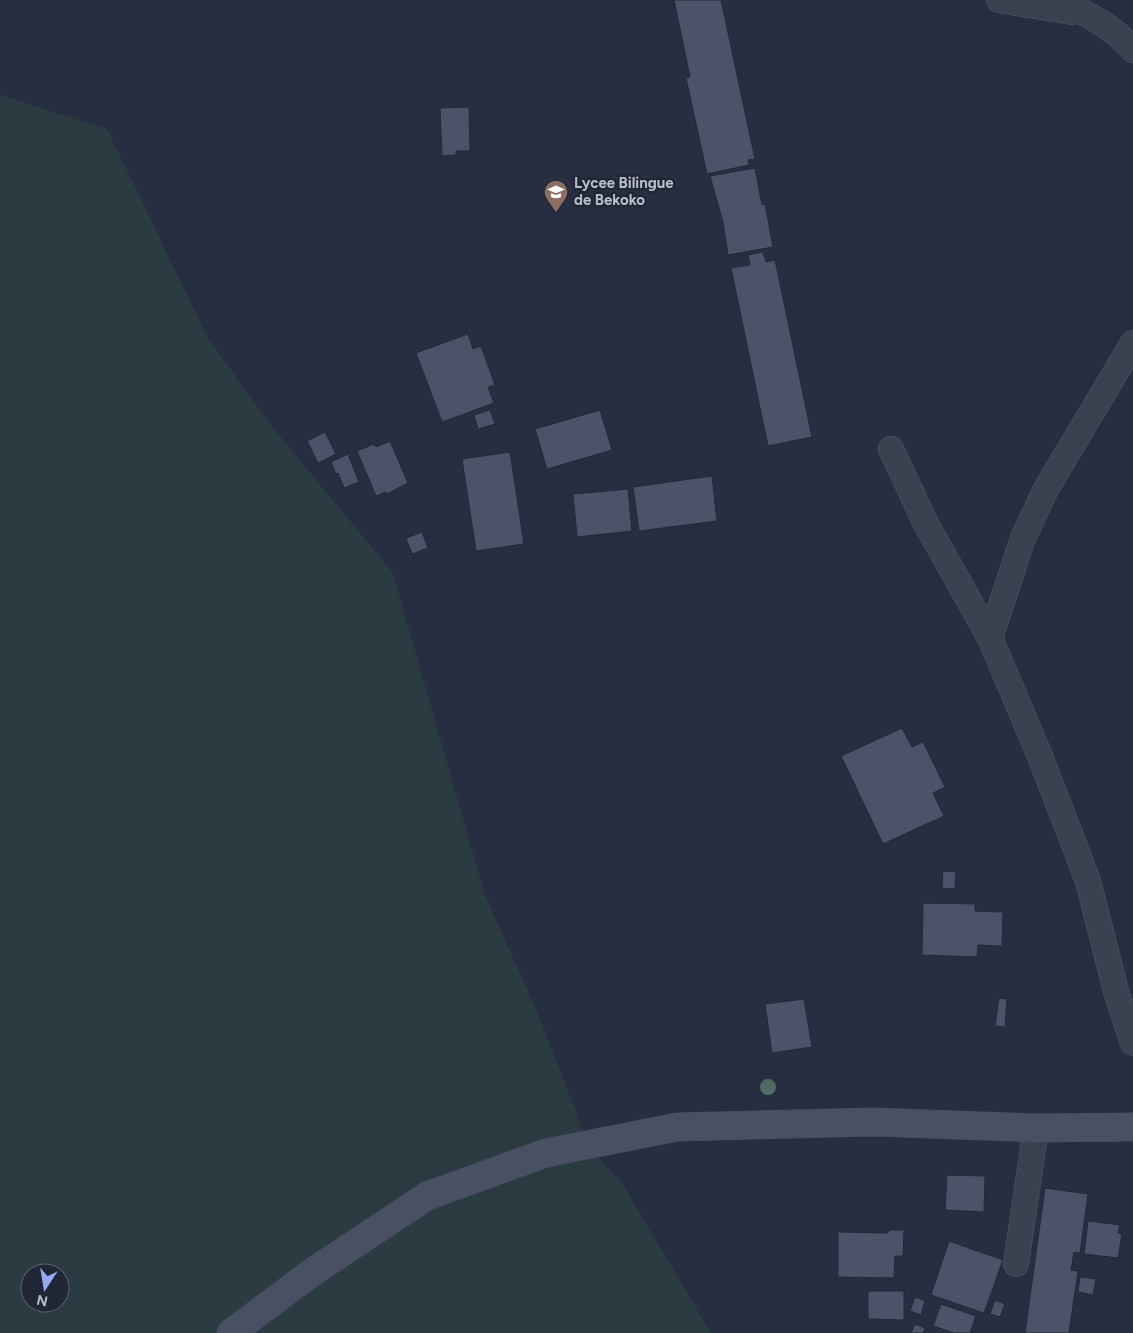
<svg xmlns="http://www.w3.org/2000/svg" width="1133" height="1333" font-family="Figtree,sans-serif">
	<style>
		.green { fill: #2a3b42; fill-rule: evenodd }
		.building { fill: #4c5368; stroke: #232838 }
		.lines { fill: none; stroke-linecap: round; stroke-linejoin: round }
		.minor-casing { stroke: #545968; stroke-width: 26 }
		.secondary-casing { stroke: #464a5a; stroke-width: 29 }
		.minor { stroke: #3c4151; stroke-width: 25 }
		.secondary { stroke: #4a5064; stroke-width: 28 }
		.tree { fill: #506a64 }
		.labels { text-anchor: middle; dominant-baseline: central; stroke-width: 4.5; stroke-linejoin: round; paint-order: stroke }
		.poi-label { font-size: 15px; font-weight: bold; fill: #b9bdcb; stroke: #212636; text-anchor: start }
	</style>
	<rect width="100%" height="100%" fill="#282e41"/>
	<path class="green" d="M0,95L107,129L208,338L270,424L393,573L485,895L536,1009L591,1150L622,1183L711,1333H0ZM30,1273H60V1303H30Z"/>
	<g class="building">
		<path d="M674,0H721L755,159L748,160L749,165L707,174L686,78L690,77Z"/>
		<path d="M469,107L470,151H456V155L442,156L440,108Z"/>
		<path d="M755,168L762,205L765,204L773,247L728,255L723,222L710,176Z"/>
		<path d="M763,252L766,262L775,260L812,437L768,446L731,268L750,265L748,255Z"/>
		<path d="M468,334L473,349L481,346L495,385L488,387L494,403L442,422L416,353Z"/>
		<path d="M490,410L495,424L478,429L474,415Z"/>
		<path d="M600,410L612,450L547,469L535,429Z"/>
		<path d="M325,432L336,454L318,463L307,441Z"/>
		<path d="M390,441L408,483L387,494L386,492L376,496L357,451L374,444L376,447Z"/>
		<path d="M510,452L524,544L476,551L462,459Z"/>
		<path d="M348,454L359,482L344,488L338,473L336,474L331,462Z"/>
		<path d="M712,476L717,521L639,531L633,487Z"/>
		<path d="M628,489L632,531L577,537L573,494Z"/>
		<path d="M422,532L428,548L412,554L406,538Z"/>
		<path d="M902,728L912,747L923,742L945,787L933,793L944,816L883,844L841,756Z"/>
		<path d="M943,871L956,872L955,889L942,888Z"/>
		<path d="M923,903L975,904V911L1003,912L1002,946L978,945L977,957L922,955Z"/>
		<path d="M999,998L1007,999L1005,1027L995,1026Z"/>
		<path d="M804,999L812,1047L772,1053L765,1004Z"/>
		<path d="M947,1175L985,1176L984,1212L945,1210Z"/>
		<path d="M1045,1188L1088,1194L1080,1253L1074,1252L1071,1270L1078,1271L1069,1333H1025Z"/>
		<path d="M1088,1221L1120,1225L1118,1233L1122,1234L1118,1258L1084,1254Z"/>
		<path d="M889,1230H904L903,1256H895L894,1278L838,1277V1232L888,1233Z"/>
		<path d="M949,1241L1003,1260L984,1313L931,1295Z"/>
		<path d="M1080,1277L1096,1279L1093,1295L1078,1292Z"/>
		<path d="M868,1291H904V1320L868,1319Z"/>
		<path d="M915,1297L925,1301L921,1315L910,1311Z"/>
		<path d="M995,1300L1005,1304L1000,1317L990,1314Z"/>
		<path d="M941,1304L976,1316L970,1333H954L933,1326Z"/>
		<path d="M915,1324L925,1328L923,1333H911Z"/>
	</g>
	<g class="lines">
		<defs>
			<g id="minor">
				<path d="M999,0L1072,12"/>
				<path d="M1056,0C1084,12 1113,26 1133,50"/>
				<path d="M891,449L925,522L990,638L1040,756L1088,881L1116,991L1133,1043"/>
				<path d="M990,638L1023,538L1046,489L1133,343"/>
				<path d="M1016,1264L1036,1128"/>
			</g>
			<path id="secondary" d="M231,1333L311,1273L427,1196L546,1153L677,1127L874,1122L1036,1128L1133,1127"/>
		</defs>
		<use href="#minor" class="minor-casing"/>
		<use href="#secondary" class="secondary-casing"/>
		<use href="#minor" class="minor"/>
		<use href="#secondary" class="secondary"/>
	</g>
	<circle class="tree" cx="768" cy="1087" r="8"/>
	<defs>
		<symbol id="school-pin" viewBox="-11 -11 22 30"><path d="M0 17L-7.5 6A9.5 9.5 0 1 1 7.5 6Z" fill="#8d6e63" stroke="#212636"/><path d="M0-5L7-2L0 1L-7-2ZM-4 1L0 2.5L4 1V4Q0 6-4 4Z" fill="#fff"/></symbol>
	</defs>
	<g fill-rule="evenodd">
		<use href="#school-pin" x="542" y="178" width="28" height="38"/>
	</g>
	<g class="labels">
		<g class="poi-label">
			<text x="574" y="183">Lycee Bilingue<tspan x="574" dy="17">de Bekoko</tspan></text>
		</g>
	</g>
	<g transform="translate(45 1288) rotate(192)"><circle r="24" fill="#212636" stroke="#5e6272"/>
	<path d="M0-4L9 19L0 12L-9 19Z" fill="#95aaf4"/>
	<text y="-8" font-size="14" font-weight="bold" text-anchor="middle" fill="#b9bdcb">N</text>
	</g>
</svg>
